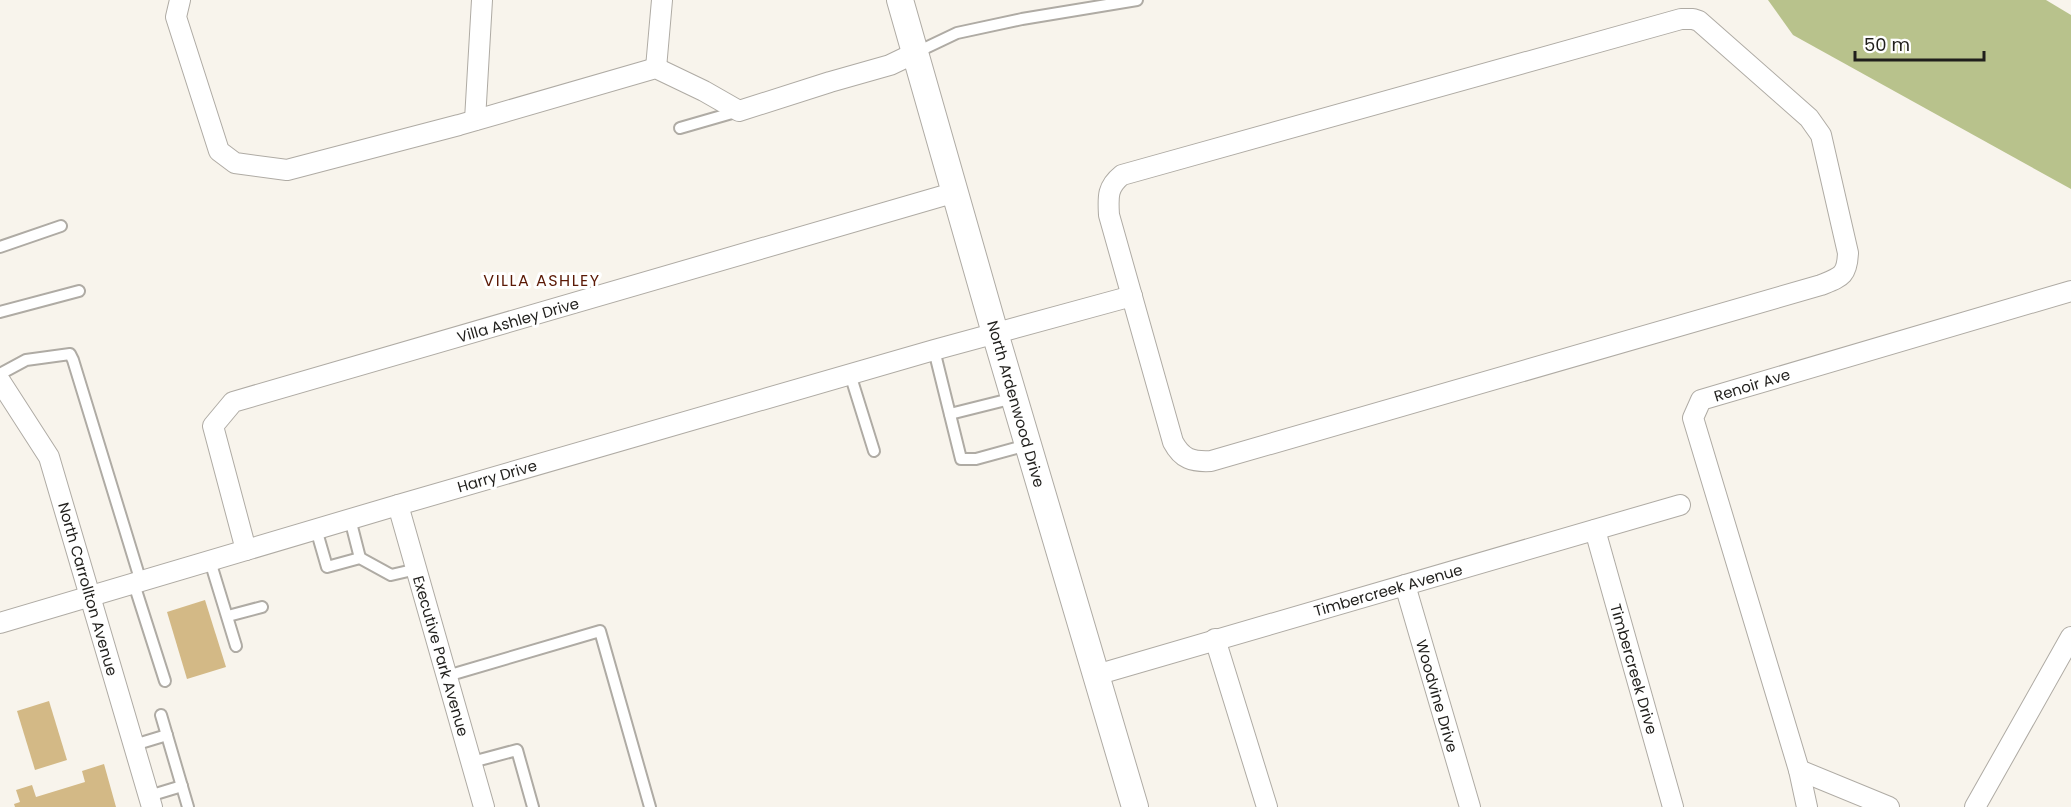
<svg xmlns="http://www.w3.org/2000/svg" width="2071" height="807" font-family="Poppins,sans-serif">
	<style>
		.forest { fill: #b8c28c }
		.building { fill: #d3b986 }
		.lines { fill: none; stroke-linecap: round; stroke-linejoin: round }
		.service-casing { stroke: #afaba4; stroke-width: 14 }
		.minor-casing { stroke: #afaba4; stroke-width: 22 }
		.tertiary-casing { stroke: #afaba4; stroke-width: 28 }
		.service { stroke: #fff; stroke-width: 10 }
		.minor { stroke: #fff; stroke-width: 20 }
		.tertiary { stroke: #fff; stroke-width: 26 }
		.labels { text-anchor: middle; dominant-baseline: central; stroke-width: 6; stroke-linejoin: round; paint-order: stroke }
		.street-label { font-size: 15px; fill: #201f1c; stroke: #fff }
		.neighbourhood-label { font-size: 16px; letter-spacing: 1.5px; fill: #5b1905; stroke: #fff }
	</style>
	<rect width="100%" height="100%" fill="#f8f4ec"/>
	<path class="forest" d="M1768,0H2046L2071,15V189L1793,35Z"/>
	<g class="building">
		<path d="M205,600L226,667L187,679L167,612Z"/>
		<path d="M49,701L67,760L35,770L17,711Z"/>
		<path d="M104,764L116,807H15L14,804L20,802L16,790L32,785L36,797L85,782L82,771Z"/>
	</g>
	<g class="lines">
		<defs>
			<g id="service">
				<path d="M915,53L957,33L1022,19L1137,0"/>
				<path d="M680,128L739,111"/>
				<path d="M0,247L61,226"/>
				<path d="M0,312L79,291"/>
				<path d="M934,350L961,459H976L1027,445"/>
				<path d="M0,374L26,360L70,354L73,360L141,582"/>
				<path d="M850,374L874,451"/>
				<path d="M950,414L1014,398"/>
				<path d="M350,519L360,558"/>
				<path d="M316,529L327,567L360,558L391,575L417,569"/>
				<path d="M210,561L236,646"/>
				<path d="M134,584L165,681"/>
				<path d="M228,616L262,607"/>
				<path d="M447,676L600,631L650,807"/>
				<path d="M161,715L188,807"/>
				<path d="M134,745L167,735"/>
				<path d="M472,762L517,750L533,807"/>
				<path d="M149,796L182,786"/>
			</g>
			<g id="minor">
				<path d="M180,0L176,17L219,151L235,163L287,170L459,125L656,68L704,91L739,111L830,82L890,65L915,53"/>
				<path d="M1681,19H1693L1699,21L1809,118L1821,135L1848,253C1847,276 1841,277 1821,285L1211,461C1192,462 1182,459 1173,442L1109,215C1108,197 1107,187 1122,175Z"/>
				<path d="M656,68L662,0"/>
				<path d="M475,120L482,0"/>
				<path d="M0,381L49,457L152,807"/>
				<path d="M398,505L484,807"/>
				<path d="M1595,530L1673,807"/>
				<path d="M246,550L213,426L233,402L956,192"/>
				<path d="M1405,585L1470,807"/>
				<path d="M0,623L398,505L934,350L1132,296"/>
				<path d="M1215,639L1267,807"/>
				<path d="M1096,675L1680,505"/>
				<path d="M1799,770L1889,807"/>
				<path d="M1807,807L1799,770L1693,418L1701,400L2071,291"/>
				<path d="M1975,807L2071,637"/>
			</g>
			<path id="tertiary" d="M900,0L995,333L1135,807"/>
		</defs>
		<use href="#service" class="service-casing"/>
		<use href="#minor" class="minor-casing"/>
		<use href="#tertiary" class="tertiary-casing"/>
		<use href="#service" class="service"/>
		<use href="#minor" class="minor"/>
		<use href="#tertiary" class="tertiary"/>
	</g>
	<g class="labels">
		<g class="street-label">
			<text transform="translate(518 320) rotate(-16)">Villa Ashley Drive</text>
			<text transform="translate(1752 385) rotate(-17)">Renoir Ave</text>
			<text transform="translate(1016 404) rotate(74)">North Ardenwood Drive</text>
			<text transform="translate(497 476) rotate(-16)">Harry Drive</text>
			<text transform="translate(88 589) rotate(74)">North Carrollton Avenue</text>
			<text transform="translate(1388 590) rotate(-16)">Timbercreek Avenue</text>
			<text transform="translate(441 656) rotate(74)">Executive Park Avenue</text>
			<text transform="translate(1634 669) rotate(74)">Timbercreek Drive</text>
			<text transform="translate(1437 696) rotate(74)">Woodvine Drive</text>
		</g>
		<g class="neighbourhood-label">
			<text x="542" y="280">VILLA ASHLEY</text>
		</g>
	</g>
	<path d="M1855 51v9h129v-9" fill="none" stroke="#201f1c" stroke-width="3"/>
	<text x="1864" y="51" font-size="18" fill="#201f1c" stroke="#ffffff" stroke-width="4.5" paint-order="stroke">50 m</text>
</svg>
